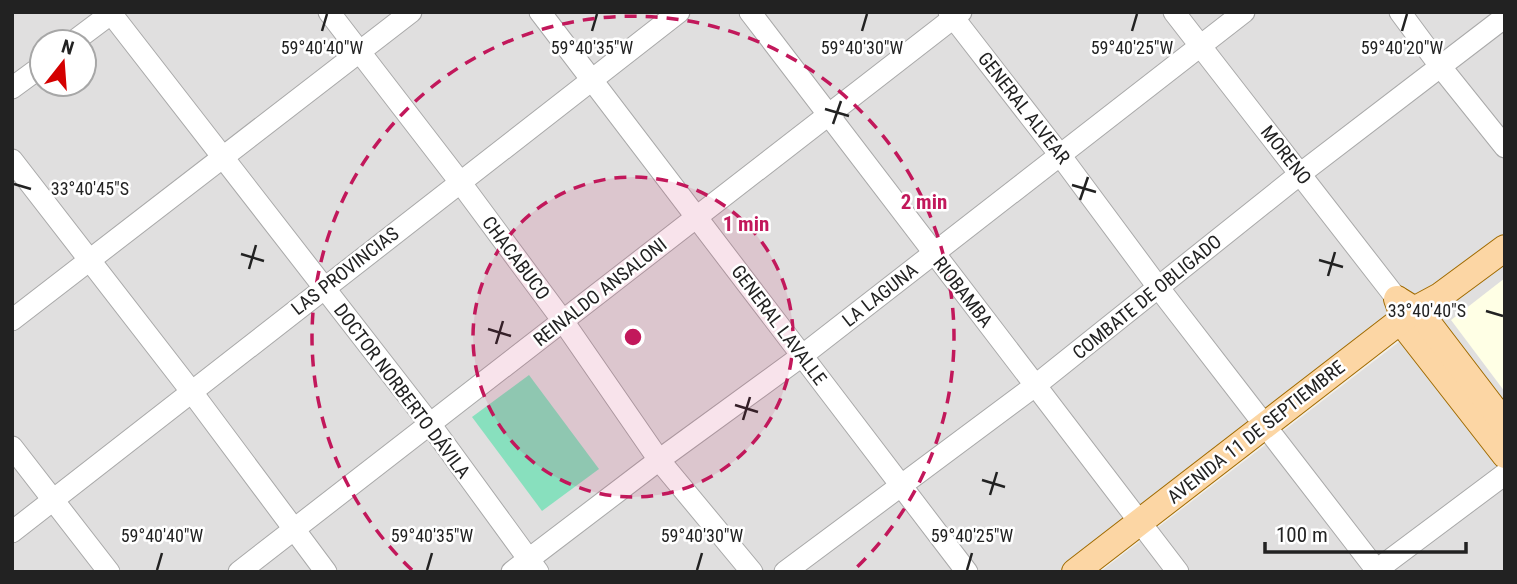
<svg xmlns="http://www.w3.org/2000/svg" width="1517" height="584" font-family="'Roboto Condensed',sans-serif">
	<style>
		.residential { fill: #e0dfdf; fill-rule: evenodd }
		.education { fill: #ffffe5 }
		.pitch { fill: #88e0be }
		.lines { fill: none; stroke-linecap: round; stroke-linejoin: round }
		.minor-casing { stroke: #a9a9a9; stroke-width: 23 }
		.major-casing { stroke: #a06b00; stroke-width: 28 }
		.minor { stroke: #fff; stroke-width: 21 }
		.major { stroke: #fcd6a4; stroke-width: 26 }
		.ticks { fill: none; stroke: #222; stroke-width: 2.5 }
		.ring { fill: none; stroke: #c2185b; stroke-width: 3.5; stroke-dasharray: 12 9 }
		.labels { text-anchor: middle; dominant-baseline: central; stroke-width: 5; stroke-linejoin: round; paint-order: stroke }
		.street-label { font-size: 19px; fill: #222; stroke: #fff }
		.ticks-label { font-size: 18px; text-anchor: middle; fill: #222; stroke: #fff; stroke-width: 5; stroke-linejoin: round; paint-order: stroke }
		.centre { fill: #c2185b; stroke: #fff; stroke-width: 3.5 }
		.ring-label { font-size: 21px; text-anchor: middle; font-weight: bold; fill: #c2185b; stroke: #fff; stroke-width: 5; stroke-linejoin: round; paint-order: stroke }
	</style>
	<rect width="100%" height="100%" fill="#f2efe9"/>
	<g class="residential">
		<path d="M12,12H92L105,29L127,12H1164L1399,321L1075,572H12ZM42,42H84V84H42Z"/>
		<path d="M1181,12H1505V238L1409,312Z"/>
		<path d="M1505,256V411L1429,314Z"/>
		<path d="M1408,335L1505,461V572H1100Z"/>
	</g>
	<path class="education" d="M1505,278V392L1451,320Z"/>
	<path class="pitch" d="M529,375L599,469L542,511L472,417Z"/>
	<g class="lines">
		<defs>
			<g id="minor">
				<path d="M110,12L430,424L538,572"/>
				<path d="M329,12L460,182L563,321L659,460L752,572"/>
				<path d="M540,12L967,572"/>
				<path d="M750,12L1178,572"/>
				<path d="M949,12L1060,155L1158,287L1378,572"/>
				<path d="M1174,12L1397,299"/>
				<path d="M1400,12L1440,66L1505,147"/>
				<path d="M73,42L113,12"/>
				<path d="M12,88L42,66"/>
				<path d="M12,160L191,391L326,572"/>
				<path d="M12,320L411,12"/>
				<path d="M12,447L109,572"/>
				<path d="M12,532L679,12"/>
				<path d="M239,572L961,12"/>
				<path d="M512,572L659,460L803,355L1244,12"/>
				<path d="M785,572L1036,385L1300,174L1505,17"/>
				<path d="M1374,572L1505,474"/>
			</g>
			<g id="major">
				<path d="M1397,299L1409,332L1505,455"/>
				<path d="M1400,301L1421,314L1505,424"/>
				<path d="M1075,572L1404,318L1414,310L1440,296L1505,248"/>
			</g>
		</defs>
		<use href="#minor" class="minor-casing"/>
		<use href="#major" class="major-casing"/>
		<use href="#minor" class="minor"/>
		<use href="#major" class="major"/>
	</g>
	<path class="ticks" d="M322,31L327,14M592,31L597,14M862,31L867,14M1132,31L1137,14M1402,31L1407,14M825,109L849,116M833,124L841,101M14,184L31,189M1072,185L1096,192M1080,200L1088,177M241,254L264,261M1319,260L1343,267M249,269L256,245M1328,276L1335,252M1486,311L1503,316M488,329L511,336M496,344L503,321M735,405L758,412M743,420L750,397M982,480L1005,487M990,495L997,472M157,570L162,553M427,570L432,553M697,570L702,553M967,570L972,553"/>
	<circle cx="633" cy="337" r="160" fill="#c2185b" fill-opacity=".12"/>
	<g class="ring">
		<circle cx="633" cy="337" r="160"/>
		<path d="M412 570A321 321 0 1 1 854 570"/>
	</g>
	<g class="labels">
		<g class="street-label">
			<text transform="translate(1024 108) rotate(52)">GENERAL ALVEAR</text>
			<text transform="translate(1286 155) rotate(52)">MORENO</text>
			<text transform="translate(516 258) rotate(53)">CHACABUCO</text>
			<text transform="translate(345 271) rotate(-38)">LAS PROVINCIAS</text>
			<text transform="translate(600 292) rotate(-38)">REINALDO ANSALONI</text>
			<text transform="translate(963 292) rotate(52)">RIOBAMBA</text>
			<text transform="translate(880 295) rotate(-38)">LA LAGUNA</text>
			<text transform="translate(1147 297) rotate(-39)">COMBATE DE OBLIGADO</text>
			<text transform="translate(779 325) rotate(53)">GENERAL LAVALLE</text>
			<text transform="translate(402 391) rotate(53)">DOCTOR NORBERTO DÁVILA</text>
			<text transform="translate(1256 432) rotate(-38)">AVENIDA 11 DE SEPTIEMBRE</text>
		</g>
	</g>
	<g class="ticks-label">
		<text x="322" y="54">59°40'40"W</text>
		<text x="592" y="54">59°40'35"W</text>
		<text x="862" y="54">59°40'30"W</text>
		<text x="1132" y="54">59°40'25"W</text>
		<text x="1402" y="54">59°40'20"W</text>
		<text x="90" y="195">33°40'45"S</text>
		<text x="1427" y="317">33°40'40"S</text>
		<text x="162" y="542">59°40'40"W</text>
		<text x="432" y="542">59°40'35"W</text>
		<text x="702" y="542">59°40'30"W</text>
		<text x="972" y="542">59°40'25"W</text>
	</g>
	<circle cx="633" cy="337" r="10" class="centre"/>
	<g class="ring-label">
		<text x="924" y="209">2 min</text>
		<text x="746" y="231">1 min</text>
	</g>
	<rect width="1517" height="584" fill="none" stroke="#222222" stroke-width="28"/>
	<g transform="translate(63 63) rotate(17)"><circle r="33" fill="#ffffff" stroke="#a7a7a7" stroke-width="2"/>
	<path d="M0-5L12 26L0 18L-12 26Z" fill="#d40000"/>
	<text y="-10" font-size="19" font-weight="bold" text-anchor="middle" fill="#222222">N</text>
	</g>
	<path d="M1265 542v10h201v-10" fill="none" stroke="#222222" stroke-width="3.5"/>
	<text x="1276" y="542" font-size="21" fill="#222222" stroke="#ffffff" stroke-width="5" paint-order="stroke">100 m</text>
</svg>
